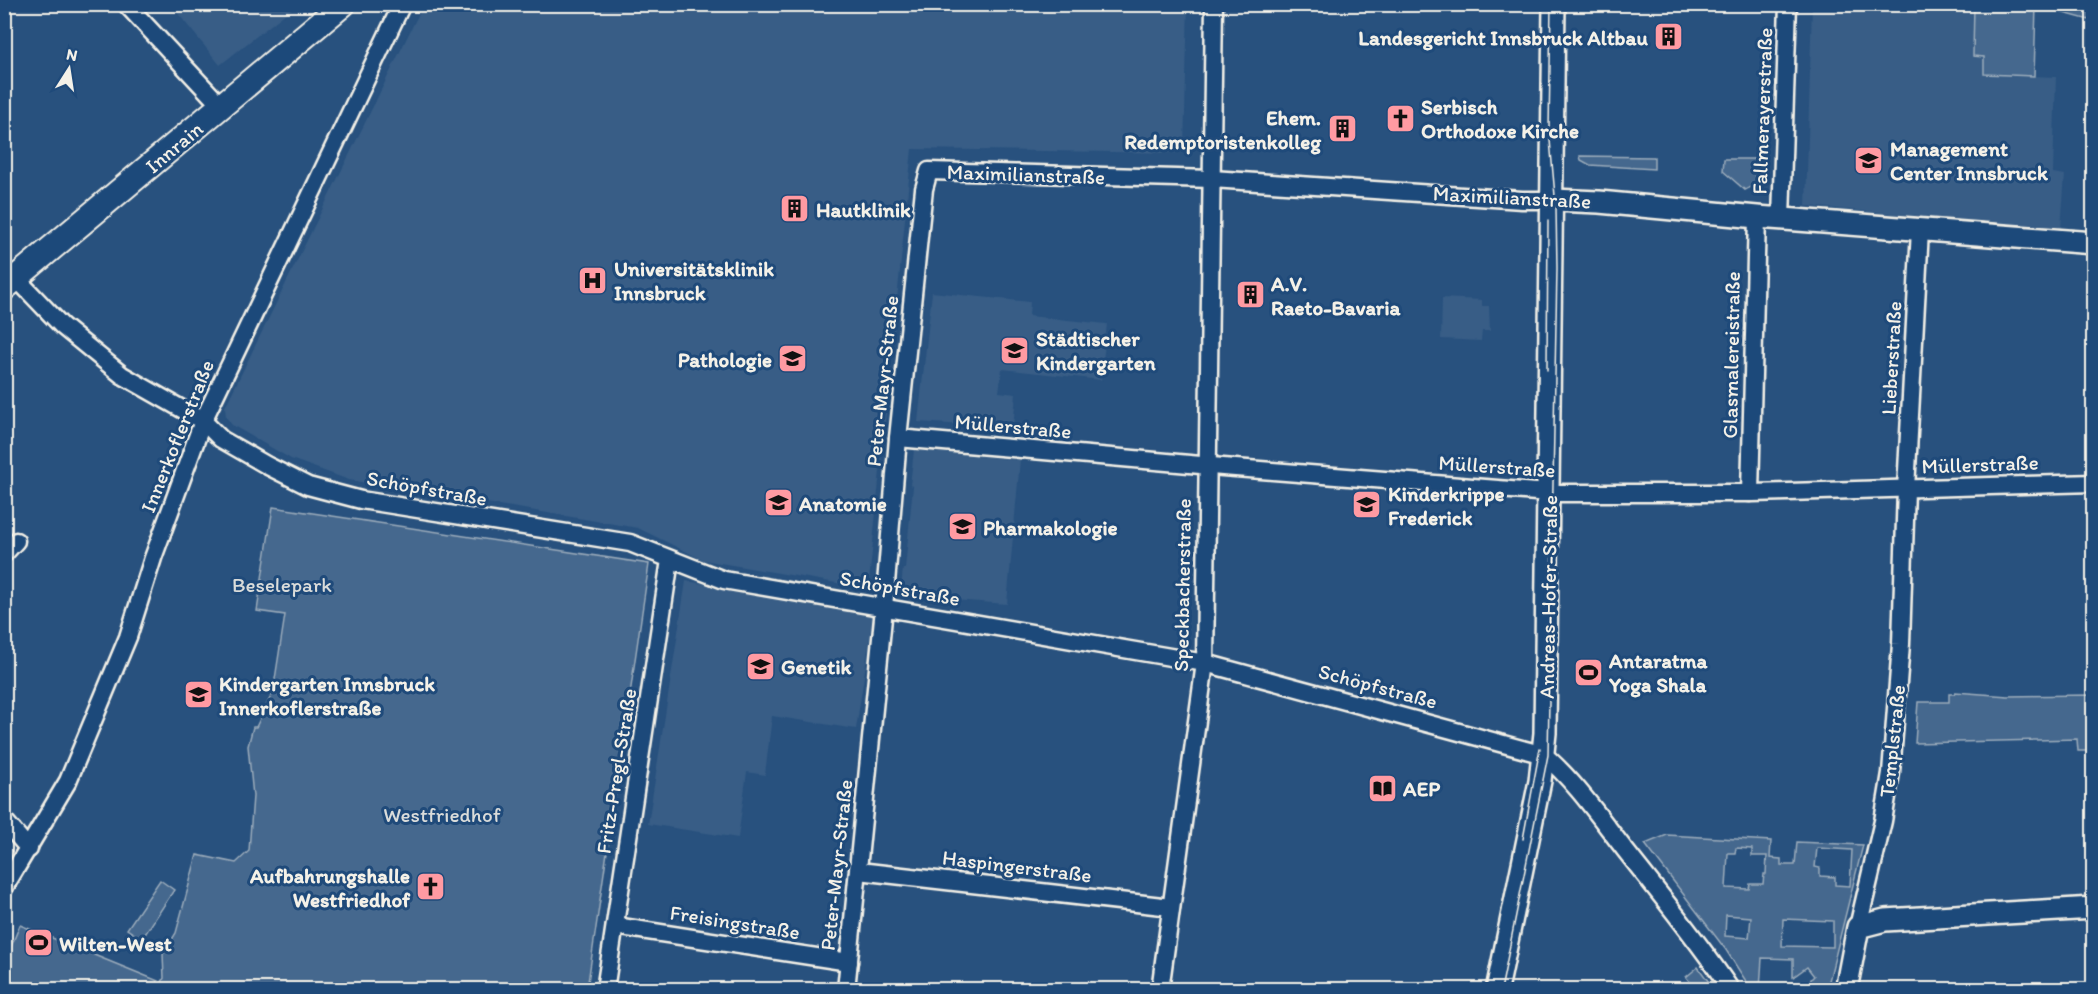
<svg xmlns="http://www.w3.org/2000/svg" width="2098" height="994" font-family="Itim,sans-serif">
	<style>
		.built { fill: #375d86 }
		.green { fill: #45688e; stroke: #9cacbb; stroke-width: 1.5; fill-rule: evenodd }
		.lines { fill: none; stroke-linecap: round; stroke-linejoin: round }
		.minor-casing { stroke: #f4f1e8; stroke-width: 21 }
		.tertiary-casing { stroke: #f4f1e8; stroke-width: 26 }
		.secondary-casing { stroke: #f4f1e8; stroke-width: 28 }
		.minor { stroke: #1f4a7a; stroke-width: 16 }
		.tertiary { stroke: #1f4a7a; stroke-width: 21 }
		.secondary { stroke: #1f4a7a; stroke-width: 24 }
		.tram { stroke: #f4f1e8; stroke-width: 1.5 }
		.labels { text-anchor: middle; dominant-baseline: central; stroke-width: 6; stroke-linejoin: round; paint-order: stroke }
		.poi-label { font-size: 21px; font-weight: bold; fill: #f4f1e8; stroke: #1f4a7a; text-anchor: start }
		.street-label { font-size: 21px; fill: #f4f1e8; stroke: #1f4a7a }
		.park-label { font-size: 21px; fill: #dadcda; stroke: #1f4a7a }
	</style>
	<rect width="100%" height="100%" fill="#28517e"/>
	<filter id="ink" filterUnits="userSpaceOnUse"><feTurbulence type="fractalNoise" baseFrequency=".0167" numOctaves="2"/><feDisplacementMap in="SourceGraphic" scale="12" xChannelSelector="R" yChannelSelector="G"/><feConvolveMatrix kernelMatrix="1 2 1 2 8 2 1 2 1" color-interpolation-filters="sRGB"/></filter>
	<g filter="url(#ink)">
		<g class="built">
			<path d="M171,5H296L220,65Z"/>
			<path d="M423,5H1188L1184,149L1178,153L912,149L869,582L860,587L703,560L638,528L349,480L291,459L232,425L226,417L225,407Z"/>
			<path d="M1812,5H2035L2034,76L2056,77L2053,173L2065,175L2061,229L1806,206Z"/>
			<path d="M932,292L1030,302L1029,316L1107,324L1101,380L1002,369L999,392L1016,394L1013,428L918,422Z"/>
			<path d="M1442,298L1482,300V306H1489L1490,331H1482L1481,341L1441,339Z"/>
			<path d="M914,450L1020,460L1007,604L900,596L903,569H905L913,486L910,485Z"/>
			<path d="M686,581L874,611L856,729L772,716L765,775L747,772L738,838L648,824Z"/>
		</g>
		<g class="green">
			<path d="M1974,5H2036L2034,76L1984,74V57L1973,56Z"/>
			<path d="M2057,5H2093V21L2056,11Z"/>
			<path d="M1580,156L1654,157V169L1590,165L1581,160Z"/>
			<path d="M1724,159H1755L1756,184L1745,190L1723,171Z"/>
			<path d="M273,507L649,564L587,989H159L164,978L163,954L176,933L197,855L236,863L249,851L253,796L248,746L253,727H256L273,692L285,615L257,611Z"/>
			<path d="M1955,692L2008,696L2093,695V751H2078L2077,739L1915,743L1918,702H1949V694H1954Z"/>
			<path d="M1667,835L1771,841L1770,858L1781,859V865H1795L1797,842L1863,845L1827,989H1810L1811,979L1814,976L1807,967L1793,977V959L1762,958L1760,989H1751L1726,950L1645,844ZM1736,848L1752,849V856H1767L1766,874H1764L1763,884H1750L1749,889L1726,888L1728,853H1735ZM1817,848L1852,850L1850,886L1835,885V877L1820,876V868L1815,867ZM1726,915L1751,917L1749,938L1725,936ZM1783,919L1833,921V947L1782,946Z"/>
			<path d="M160,880L174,890L142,939L127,929Z"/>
			<path d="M20,925L158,981L155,989H5V961Z"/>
			<path d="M1698,967L1714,989H1696L1686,977Z"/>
		</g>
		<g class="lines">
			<defs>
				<g id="minor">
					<path d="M126,4L222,107"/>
					<path d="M1781,219L1788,4"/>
					<path d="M16,278L62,326L122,375L203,421L221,439L268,466L308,486L361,500L630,543L724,580L1205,663L1544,755C1575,781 1600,818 1625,850C1661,896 1698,940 1731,990"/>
					<path d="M898,438L1223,467L1549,493H1753L2094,483"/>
					<path d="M1750,493L1757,217"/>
					<path d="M4,554L16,541"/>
					<path d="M4,820L29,849"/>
					<path d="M859,871L1171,907"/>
					<path d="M4,888L68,781L128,637L153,558L203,421L402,4"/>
					<path d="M615,926L849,962"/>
					<path d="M1858,927L1883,821L1891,773L1901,644L1906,489L1920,230"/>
					<path d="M605,990L670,560"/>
					<path d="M846,990L884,608L898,438L924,189L929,171L1212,179L1522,200H1553"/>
					<path d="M1160,990L1205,663L1214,4"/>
				</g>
				<g id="tertiary">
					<path d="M1553,200L1599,202L1757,217L2094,243"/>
					<path d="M1497,990L1540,781L1545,733L1554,4"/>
					<path d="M1846,990L1858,927L1885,920L2094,908"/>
				</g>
				<path id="secondary" d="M4,288L343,4"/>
			</defs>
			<use href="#minor" class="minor-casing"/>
			<use href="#tertiary" class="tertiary-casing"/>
			<use href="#secondary" class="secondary-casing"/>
			<use href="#minor" class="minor"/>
			<use href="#tertiary" class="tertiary"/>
			<use href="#secondary" class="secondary"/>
			<g class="tram">
				<path d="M1547,370L1548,220"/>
				<path d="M1523,839L1540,748"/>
				<path d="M1501,990L1548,755L1557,268L1556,207L1549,129L1551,4"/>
			</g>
		</g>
	</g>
	<defs>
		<symbol id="building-square" viewBox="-11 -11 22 22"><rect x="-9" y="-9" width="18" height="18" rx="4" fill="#ff9aa2" stroke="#1f4a7a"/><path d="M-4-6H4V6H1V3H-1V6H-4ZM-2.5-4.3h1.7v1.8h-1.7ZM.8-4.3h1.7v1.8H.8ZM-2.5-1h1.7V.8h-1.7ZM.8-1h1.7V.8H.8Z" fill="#111"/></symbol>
		<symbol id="church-square" viewBox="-11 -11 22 22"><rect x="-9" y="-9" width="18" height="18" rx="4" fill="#ff9aa2" stroke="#1f4a7a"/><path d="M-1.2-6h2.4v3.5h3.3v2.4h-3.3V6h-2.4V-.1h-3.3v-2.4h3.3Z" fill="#111"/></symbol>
		<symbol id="university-square" viewBox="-11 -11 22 22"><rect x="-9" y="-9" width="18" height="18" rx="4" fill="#ff9aa2" stroke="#1f4a7a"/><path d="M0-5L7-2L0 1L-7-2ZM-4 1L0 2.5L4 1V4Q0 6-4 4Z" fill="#111"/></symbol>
		<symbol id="hospital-square" viewBox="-11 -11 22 22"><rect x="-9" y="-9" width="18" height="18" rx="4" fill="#ff9aa2" stroke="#1f4a7a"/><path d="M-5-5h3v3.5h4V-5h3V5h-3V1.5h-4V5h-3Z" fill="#111"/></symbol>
		<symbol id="school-square" viewBox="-11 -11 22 22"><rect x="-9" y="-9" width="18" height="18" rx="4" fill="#ff9aa2" stroke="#1f4a7a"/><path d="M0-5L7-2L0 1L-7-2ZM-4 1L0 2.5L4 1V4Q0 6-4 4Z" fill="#111"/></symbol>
		<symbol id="stadium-square" viewBox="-11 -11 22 22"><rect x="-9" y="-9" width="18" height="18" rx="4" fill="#ff9aa2" stroke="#1f4a7a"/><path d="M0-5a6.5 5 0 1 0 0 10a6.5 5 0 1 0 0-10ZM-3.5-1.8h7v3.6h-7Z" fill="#111"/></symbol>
		<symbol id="library-square" viewBox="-11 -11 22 22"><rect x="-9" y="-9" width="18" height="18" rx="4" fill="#ff9aa2" stroke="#1f4a7a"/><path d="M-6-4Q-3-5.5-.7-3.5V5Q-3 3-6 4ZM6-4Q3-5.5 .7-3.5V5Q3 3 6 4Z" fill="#111"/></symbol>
	</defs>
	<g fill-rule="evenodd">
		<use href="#building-square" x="1652" y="20" width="33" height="33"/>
		<use href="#church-square" x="1384" y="102" width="33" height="33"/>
		<use href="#building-square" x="1326" y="112" width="33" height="33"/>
		<use href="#university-square" x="1852" y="144" width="33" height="33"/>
		<use href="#building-square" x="778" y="192" width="33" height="33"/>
		<use href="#hospital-square" x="576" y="264" width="33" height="33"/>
		<use href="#building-square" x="1234" y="278" width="33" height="33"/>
		<use href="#school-square" x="998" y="334" width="33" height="33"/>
		<use href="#university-square" x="776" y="342" width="33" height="33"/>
		<use href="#university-square" x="762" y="486" width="33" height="33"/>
		<use href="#school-square" x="1350" y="488" width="33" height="33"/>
		<use href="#university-square" x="946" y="510" width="33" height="33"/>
		<use href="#university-square" x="744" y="650" width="33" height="33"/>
		<use href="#stadium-square" x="1572" y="656" width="33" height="33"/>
		<use href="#school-square" x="182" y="678" width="33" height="33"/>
		<use href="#library-square" x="1366" y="772" width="33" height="33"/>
		<use href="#church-square" x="414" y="870" width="33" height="33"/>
		<use href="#stadium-square" x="22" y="926" width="33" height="33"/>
	</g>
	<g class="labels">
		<g class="poi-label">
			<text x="1648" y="37" text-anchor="end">Landesgericht Innsbruck Altbau</text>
			<text x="1421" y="106">Serbisch<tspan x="1421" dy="24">Orthodoxe Kirche</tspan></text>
			<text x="1321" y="117" text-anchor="end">Ehem.<tspan x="1321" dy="24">Redemptoristenkolleg</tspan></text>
			<text x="1890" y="148">Management<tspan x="1890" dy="24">Center Innsbruck</tspan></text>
			<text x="816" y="209">Hautklinik</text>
			<text x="614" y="268">Universitätsklinik<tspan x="614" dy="24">Innsbruck</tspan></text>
			<text x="1271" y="283">A.V.<tspan x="1271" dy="24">Raeto-Bavaria</tspan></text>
			<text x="1036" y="338">Städtischer<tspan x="1036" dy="24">Kindergarten</tspan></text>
			<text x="772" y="359" text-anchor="end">Pathologie</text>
			<text x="1388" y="493">Kinderkrippe<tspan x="1388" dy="24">Frederick</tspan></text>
			<text x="799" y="503">Anatomie</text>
			<text x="983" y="527">Pharmakologie</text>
			<text x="1609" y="660">Antaratma<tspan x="1609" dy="24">Yoga Shala</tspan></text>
			<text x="781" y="666">Genetik</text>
			<text x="219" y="683">Kindergarten Innsbruck<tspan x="219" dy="24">Innerkoflerstraße</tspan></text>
			<text x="1403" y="788">AEP</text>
			<text x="410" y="875" text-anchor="end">Aufbahrungshalle<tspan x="410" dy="24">Westfriedhof</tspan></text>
			<text x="59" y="943">Wilten-West</text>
		</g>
		<g class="street-label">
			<text transform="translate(1762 111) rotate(-88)">Fallmerayerstraße</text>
			<text transform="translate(174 147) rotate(-40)">Innrain</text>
			<text transform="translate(1026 174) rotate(2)">Maximilianstraße</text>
			<text transform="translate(1512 197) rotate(3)">Maximilianstraße</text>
			<text transform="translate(1731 355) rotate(-89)">Glasmalereistraße</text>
			<text transform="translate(1891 358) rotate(-87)">Lieberstraße</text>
			<text transform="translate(882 381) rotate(-84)">Peter-Mayr-Straße</text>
			<text transform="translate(1013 426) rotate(5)">Müllerstraße</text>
			<text transform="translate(177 436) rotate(-68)">Innerkoflerstraße</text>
			<text transform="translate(1980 464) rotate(-2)">Müllerstraße</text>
			<text transform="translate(1497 466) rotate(4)">Müllerstraße</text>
			<text transform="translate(427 488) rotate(10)">Schöpfstraße</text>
			<text transform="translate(1182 585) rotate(-89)">Speckbacherstraße</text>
			<text transform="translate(900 588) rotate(10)">Schöpfstraße</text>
			<text transform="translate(1548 597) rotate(-89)">Andreas-Hofer-Straße</text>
			<text transform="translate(1378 686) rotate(15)">Schöpfstraße</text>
			<text transform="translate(1892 741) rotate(-84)">Templstraße</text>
			<text transform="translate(616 771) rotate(-81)">Fritz-Pregl-Straße</text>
			<text transform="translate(836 865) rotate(-84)">Peter-Mayr-Straße</text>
			<text transform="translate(1017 866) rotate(7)">Haspingerstraße</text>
			<text transform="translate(735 922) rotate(9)">Freisingstraße</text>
		</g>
		<g class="park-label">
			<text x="282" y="584">Beselepark</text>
			<text x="442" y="814">Westfriedhof</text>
		</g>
	</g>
	<rect width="2098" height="994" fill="none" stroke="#1f4a7a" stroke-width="24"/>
	<rect x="12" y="12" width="2074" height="970" fill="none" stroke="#f4f1e8" stroke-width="2" filter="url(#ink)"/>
	<g transform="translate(69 69) rotate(12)" stroke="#1f4a7a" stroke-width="4.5" paint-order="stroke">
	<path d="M0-4.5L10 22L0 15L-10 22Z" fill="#f4f1e8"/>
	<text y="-9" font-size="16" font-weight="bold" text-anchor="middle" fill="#f4f1e8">N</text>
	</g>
</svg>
